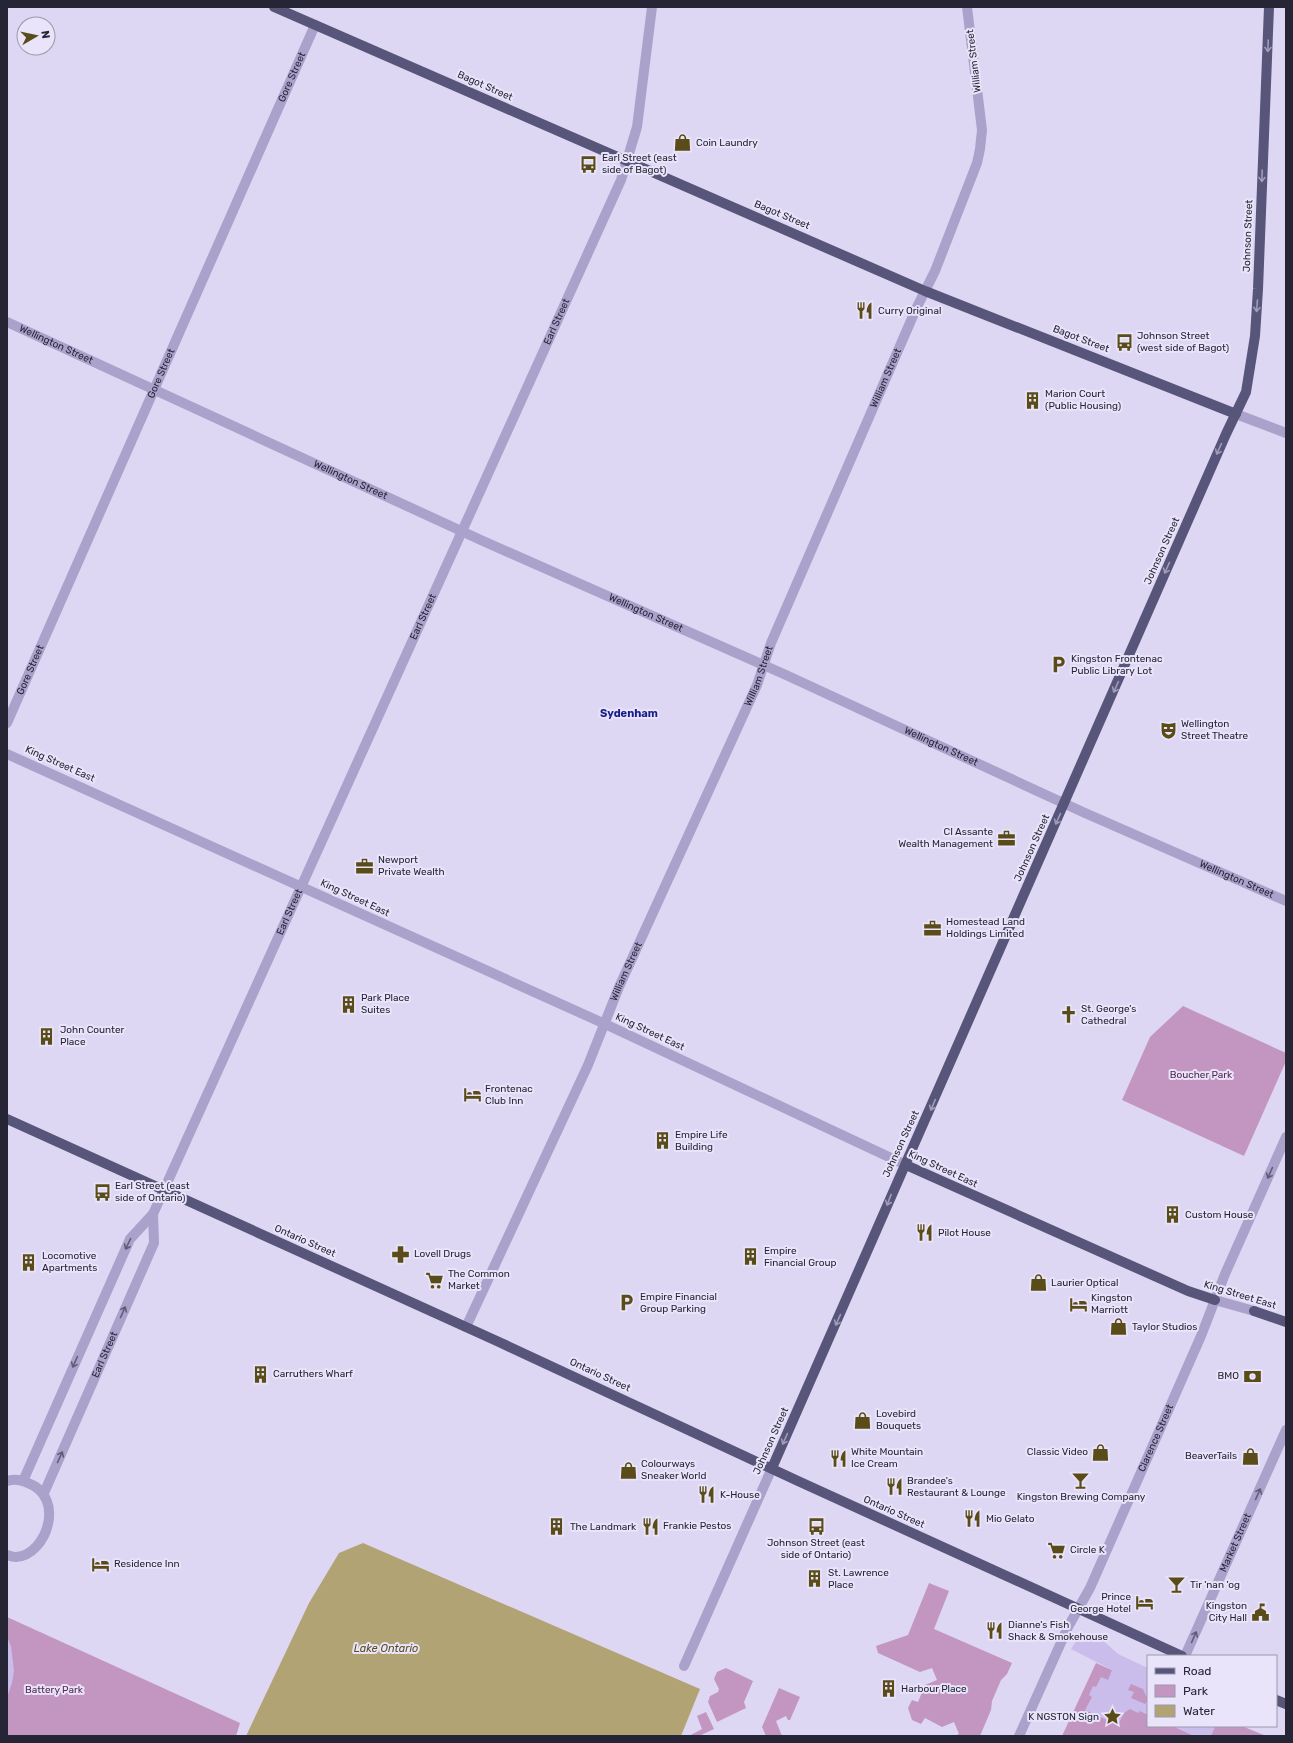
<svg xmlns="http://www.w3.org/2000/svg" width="1293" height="1743" font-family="Rubik,sans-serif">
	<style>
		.green { fill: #c296c0 }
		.plaza { fill: #cabdec; fill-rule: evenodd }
		.water { fill: #b2a374 }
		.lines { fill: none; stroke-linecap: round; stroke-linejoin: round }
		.minor { stroke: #aaa2cb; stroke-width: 10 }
		.major { stroke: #575579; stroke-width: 10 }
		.oneway { stroke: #a09cba }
		.oneway2 { stroke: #615d79 }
		.labels { text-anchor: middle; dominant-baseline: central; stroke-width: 4; stroke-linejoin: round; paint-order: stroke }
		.street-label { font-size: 10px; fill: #262536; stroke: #e9e4fa }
		.poi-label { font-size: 10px; fill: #262536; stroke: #e9e4fa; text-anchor: start }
		.park-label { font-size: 10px; fill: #562752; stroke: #e9e4fa }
		.neighbourhood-label { font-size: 11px; font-weight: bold; fill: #191e8a; stroke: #e9e4fa }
		.water-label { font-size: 11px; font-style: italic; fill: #5a4c18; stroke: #e9e4fa }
	</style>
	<rect width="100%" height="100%" fill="#ded7f3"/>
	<g class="green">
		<path d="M1183,1006L1286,1053V1061L1244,1156L1122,1100L1150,1037Z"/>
		<path d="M929,1583L949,1591L934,1629L1012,1663L1007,1674L1001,1680L992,1701L991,1710L980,1736H954L959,1734L954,1722L942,1727L925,1718L921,1724L912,1720L908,1708L912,1700L918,1702L925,1685L937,1680L932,1668L920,1672L878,1653L876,1646L908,1635Z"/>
		<path d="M7,1617L240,1723L236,1736H7Z"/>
		<path d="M1096,1663L1148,1686V1726H1242L1266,1736H1062Z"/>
		<path d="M726,1668L753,1681L744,1702L746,1708L717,1722L708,1702L710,1696L718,1692L719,1689L714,1679L717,1672Z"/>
		<path d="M779,1688L800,1697L790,1720H788L786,1716L776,1721L782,1736H766L762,1727Z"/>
		<path d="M706,1712L714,1729L699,1736H689L702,1729L697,1716Z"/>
	</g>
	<g class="plaza">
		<path d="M1086,1634L1098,1636L1118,1654L1148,1668V1715L1140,1711L1138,1713L1130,1709L1124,1713L1118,1725L1085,1710L1092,1697L1089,1695L1093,1686L1096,1687L1101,1677L1108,1680L1112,1670L1071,1649L1078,1638ZM1131,1684L1143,1689L1148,1700L1145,1704L1131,1698L1134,1692L1128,1690Z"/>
		<path d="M7,1637L11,1646L14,1671L12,1683L7,1697Z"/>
		<path d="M1172,1726H1222L1215,1727L1211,1736H1194Z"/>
	</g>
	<path class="water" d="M363,1543L700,1689L681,1736H246L309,1603L339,1553Z"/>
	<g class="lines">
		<g class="minor">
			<path id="s1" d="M7,322L483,541L786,675L1085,813L1286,901"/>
			<path d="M1236,414L1286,433"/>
			<path id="s2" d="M7,723L315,25"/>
			<path d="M7,754L605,1024L906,1165"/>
			<path d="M1215,1300L1254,1311"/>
			<path id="s3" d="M466,1327L588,1065L619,987L757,685L771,643L916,309L935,271L977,163L980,149L982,130L967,7"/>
			<path d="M7,1481C14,1479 22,1480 28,1483C66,1497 47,1555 16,1557C13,1557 10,1556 7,1555"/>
			<path id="s4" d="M23,1481L130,1239L153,1214L621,180L637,127L652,7"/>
			<path id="s5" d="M44,1493L154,1243L153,1214"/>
			<path id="s6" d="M1185,1656L1286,1430"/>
			<path d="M684,1666L772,1468"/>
			<path id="s7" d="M1019,1736L1068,1627L1090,1588L1201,1336L1225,1274L1286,1137"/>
		</g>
		<g class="major">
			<path d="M274,7L925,291L1236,414"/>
			<path d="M7,1119L499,1342L798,1481L1182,1656"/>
			<path d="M906,1165L1188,1291L1215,1300"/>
			<path d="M1254,1311L1286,1322"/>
			<path d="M772,1468L1226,434L1246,392L1255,336L1258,289L1269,7"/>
			<path d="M1276,1700L1286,1704"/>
		</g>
	</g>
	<defs><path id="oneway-shaft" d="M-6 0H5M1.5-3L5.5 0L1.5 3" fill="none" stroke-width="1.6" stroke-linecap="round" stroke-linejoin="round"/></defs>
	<g class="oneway">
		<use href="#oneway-shaft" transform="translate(1268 46) rotate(92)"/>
		<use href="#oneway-shaft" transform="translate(1262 176) rotate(92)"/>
		<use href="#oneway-shaft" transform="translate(1257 306) rotate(94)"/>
		<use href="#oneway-shaft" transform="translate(1219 449) rotate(114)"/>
		<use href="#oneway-shaft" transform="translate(1167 568) rotate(114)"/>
		<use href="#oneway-shaft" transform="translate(1116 687) rotate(114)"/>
		<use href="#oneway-shaft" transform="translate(1058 819) rotate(114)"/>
		<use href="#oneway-shaft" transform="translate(933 1105) rotate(113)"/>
		<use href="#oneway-shaft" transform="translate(889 1200) rotate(111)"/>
		<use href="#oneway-shaft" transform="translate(838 1320) rotate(114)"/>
		<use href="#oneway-shaft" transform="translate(785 1439) rotate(114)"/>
	</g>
	<g class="oneway2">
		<use href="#oneway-shaft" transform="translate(1270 1173) rotate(114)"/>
		<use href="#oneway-shaft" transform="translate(128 1244) rotate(116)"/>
		<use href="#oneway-shaft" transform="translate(123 1312) rotate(-66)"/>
		<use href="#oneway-shaft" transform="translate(75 1362) rotate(114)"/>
		<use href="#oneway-shaft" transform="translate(60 1457) rotate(-66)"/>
		<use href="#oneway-shaft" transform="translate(1258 1494) rotate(-66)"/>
		<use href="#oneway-shaft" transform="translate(1194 1637) rotate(-66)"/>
	</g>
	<defs>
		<symbol id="shop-bare" viewBox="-9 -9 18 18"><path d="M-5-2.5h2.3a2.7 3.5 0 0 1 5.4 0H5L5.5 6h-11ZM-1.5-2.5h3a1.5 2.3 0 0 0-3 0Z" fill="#5a4c18" stroke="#e9e4fa" stroke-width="2.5" paint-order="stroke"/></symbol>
		<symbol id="bus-bare" viewBox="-9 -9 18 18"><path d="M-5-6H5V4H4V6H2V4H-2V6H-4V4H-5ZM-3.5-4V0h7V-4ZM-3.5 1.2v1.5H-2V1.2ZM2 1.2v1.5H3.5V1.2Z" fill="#5a4c18" stroke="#e9e4fa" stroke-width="2.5" paint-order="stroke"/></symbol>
		<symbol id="restaurant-bare" viewBox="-9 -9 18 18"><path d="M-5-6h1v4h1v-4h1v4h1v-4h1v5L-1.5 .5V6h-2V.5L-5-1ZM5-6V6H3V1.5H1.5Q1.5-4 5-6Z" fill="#5a4c18" stroke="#e9e4fa" stroke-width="2.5" paint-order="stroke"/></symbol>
		<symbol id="building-bare" viewBox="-9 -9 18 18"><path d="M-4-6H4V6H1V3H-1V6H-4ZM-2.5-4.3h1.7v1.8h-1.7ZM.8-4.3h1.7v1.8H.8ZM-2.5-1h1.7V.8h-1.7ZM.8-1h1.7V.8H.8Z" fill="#5a4c18" stroke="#e9e4fa" stroke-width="2.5" paint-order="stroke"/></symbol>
		<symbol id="parking-bare" viewBox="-9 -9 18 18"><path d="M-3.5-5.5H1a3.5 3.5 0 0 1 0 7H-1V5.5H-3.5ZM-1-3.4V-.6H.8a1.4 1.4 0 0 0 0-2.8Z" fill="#5a4c18" stroke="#e9e4fa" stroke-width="2.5" paint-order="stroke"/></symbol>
		<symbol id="theatre-bare" viewBox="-9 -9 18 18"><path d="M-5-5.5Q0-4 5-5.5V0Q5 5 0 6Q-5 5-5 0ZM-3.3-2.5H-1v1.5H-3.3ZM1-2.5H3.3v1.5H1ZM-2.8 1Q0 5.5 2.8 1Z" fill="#5a4c18" stroke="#e9e4fa" stroke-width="2.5" paint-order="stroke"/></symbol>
		<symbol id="office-bare" viewBox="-9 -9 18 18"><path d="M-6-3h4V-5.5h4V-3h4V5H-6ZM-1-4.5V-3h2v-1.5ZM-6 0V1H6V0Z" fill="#5a4c18" stroke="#e9e4fa" stroke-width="2.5" paint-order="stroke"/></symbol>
		<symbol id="church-bare" viewBox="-9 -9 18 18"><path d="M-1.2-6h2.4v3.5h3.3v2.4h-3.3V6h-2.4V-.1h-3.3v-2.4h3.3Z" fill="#5a4c18" stroke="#e9e4fa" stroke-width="2.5" paint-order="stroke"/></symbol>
		<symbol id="hotel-bare" viewBox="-9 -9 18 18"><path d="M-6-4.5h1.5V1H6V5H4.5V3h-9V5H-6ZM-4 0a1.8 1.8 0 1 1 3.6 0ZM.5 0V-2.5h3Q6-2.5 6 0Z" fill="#5a4c18" stroke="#e9e4fa" stroke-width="2.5" paint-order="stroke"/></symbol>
		<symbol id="pharmacy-bare" viewBox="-9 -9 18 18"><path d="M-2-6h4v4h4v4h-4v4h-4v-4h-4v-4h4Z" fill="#5a4c18" stroke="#e9e4fa" stroke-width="2.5" paint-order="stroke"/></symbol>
		<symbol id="supermarket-bare" viewBox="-9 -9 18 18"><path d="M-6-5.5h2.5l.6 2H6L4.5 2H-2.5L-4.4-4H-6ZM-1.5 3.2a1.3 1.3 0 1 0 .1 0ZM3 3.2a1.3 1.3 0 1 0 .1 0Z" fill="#5a4c18" stroke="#e9e4fa" stroke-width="2.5" paint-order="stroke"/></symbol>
		<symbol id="bank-bare" viewBox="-9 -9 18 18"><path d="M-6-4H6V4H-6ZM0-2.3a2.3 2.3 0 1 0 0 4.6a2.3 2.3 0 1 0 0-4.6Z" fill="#5a4c18" stroke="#e9e4fa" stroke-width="2.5" paint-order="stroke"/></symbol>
		<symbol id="bar-bare" viewBox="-9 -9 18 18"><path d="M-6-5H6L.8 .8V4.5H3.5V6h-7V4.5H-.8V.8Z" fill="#5a4c18" stroke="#e9e4fa" stroke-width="2.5" paint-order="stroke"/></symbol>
		<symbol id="civic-bare" viewBox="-9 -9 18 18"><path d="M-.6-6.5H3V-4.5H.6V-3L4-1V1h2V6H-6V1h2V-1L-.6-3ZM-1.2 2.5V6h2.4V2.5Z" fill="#5a4c18" stroke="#e9e4fa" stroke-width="2.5" paint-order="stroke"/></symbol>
		<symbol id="sight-bare" viewBox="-9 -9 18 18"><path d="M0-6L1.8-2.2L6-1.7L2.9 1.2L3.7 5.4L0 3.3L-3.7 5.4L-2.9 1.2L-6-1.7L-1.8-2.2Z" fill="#5a4c18" stroke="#e9e4fa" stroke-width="2.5" paint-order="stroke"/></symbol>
	</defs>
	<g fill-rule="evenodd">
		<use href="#shop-bare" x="670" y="130" width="25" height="25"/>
		<use href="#bus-bare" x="576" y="152" width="25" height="25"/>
		<use href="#restaurant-bare" x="852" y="298" width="25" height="25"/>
		<use href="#bus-bare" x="1112" y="330" width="25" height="25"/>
		<use href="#building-bare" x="1020" y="388" width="25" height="25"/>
		<use href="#parking-bare" x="1046" y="652" width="25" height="25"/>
		<use href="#theatre-bare" x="1156" y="718" width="25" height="25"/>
		<use href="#office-bare" x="994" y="826" width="25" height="25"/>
		<use href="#office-bare" x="352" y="854" width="25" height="25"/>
		<use href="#office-bare" x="920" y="916" width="25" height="25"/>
		<use href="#building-bare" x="336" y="992" width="25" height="25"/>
		<use href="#church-bare" x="1056" y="1002" width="25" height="25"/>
		<use href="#building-bare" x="34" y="1024" width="25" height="25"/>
		<use href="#hotel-bare" x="460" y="1082" width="25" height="25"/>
		<use href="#building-bare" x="650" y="1128" width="25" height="25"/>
		<use href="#bus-bare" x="90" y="1180" width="25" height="25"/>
		<use href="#building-bare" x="1160" y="1202" width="25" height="25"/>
		<use href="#restaurant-bare" x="912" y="1220" width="25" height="25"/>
		<use href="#pharmacy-bare" x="388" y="1242" width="25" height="25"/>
		<use href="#building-bare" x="738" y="1244" width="25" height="25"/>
		<use href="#building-bare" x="16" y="1250" width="25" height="25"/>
		<use href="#supermarket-bare" x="422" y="1268" width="25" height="25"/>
		<use href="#shop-bare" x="1026" y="1270" width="25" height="25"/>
		<use href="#parking-bare" x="614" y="1290" width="25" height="25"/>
		<use href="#hotel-bare" x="1066" y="1292" width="25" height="25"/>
		<use href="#shop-bare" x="1106" y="1314" width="25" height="25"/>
		<use href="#building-bare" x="248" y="1362" width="25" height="25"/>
		<use href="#bank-bare" x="1240" y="1364" width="25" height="25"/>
		<use href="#shop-bare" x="850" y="1408" width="25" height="25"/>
		<use href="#shop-bare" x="1088" y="1440" width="25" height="25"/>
		<use href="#shop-bare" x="1238" y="1444" width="25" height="25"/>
		<use href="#restaurant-bare" x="826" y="1446" width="25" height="25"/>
		<use href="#shop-bare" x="616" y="1458" width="25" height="25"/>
		<use href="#bar-bare" x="1068" y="1468" width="25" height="25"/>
		<use href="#restaurant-bare" x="882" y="1474" width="25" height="25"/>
		<use href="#restaurant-bare" x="694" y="1482" width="25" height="25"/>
		<use href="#restaurant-bare" x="960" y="1506" width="25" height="25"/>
		<use href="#restaurant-bare" x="638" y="1514" width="25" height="25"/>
		<use href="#bus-bare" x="804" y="1514" width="25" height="25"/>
		<use href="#building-bare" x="544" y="1514" width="25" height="25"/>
		<use href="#supermarket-bare" x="1044" y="1538" width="25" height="25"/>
		<use href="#hotel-bare" x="88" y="1552" width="25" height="25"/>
		<use href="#building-bare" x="802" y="1566" width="25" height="25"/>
		<use href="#bar-bare" x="1164" y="1572" width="25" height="25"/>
		<use href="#hotel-bare" x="1132" y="1590" width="25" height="25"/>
		<use href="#civic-bare" x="1248" y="1600" width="25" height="25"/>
		<use href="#restaurant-bare" x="982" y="1618" width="25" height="25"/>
		<use href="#building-bare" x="876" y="1676" width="25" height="25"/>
		<use href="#sight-bare" x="1100" y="1704" width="25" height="25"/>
	</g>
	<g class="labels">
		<g class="street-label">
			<text transform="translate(974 61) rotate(-97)">William Street</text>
			<text stroke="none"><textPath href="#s2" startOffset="706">Gore Street</textPath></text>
			<text transform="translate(485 86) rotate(24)">Bagot Street</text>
			<text transform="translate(782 215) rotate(23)">Bagot Street</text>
			<text transform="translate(1248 236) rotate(-88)">Johnson Street</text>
			<text stroke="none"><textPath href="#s4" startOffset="1278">Earl Street</textPath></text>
			<text transform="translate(1081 339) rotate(21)">Bagot Street</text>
			<text stroke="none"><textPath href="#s1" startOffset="54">Wellington Street</textPath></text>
			<text stroke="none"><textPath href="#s2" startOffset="382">Gore Street</textPath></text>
			<text stroke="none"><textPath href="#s3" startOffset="1038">William Street</textPath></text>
			<text stroke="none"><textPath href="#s1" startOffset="378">Wellington Street</textPath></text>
			<text transform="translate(1162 551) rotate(-66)">Johnson Street</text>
			<text stroke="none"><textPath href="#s1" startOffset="702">Wellington Street</textPath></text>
			<text stroke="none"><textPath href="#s4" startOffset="954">Earl Street</textPath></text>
			<text stroke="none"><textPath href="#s2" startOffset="58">Gore Street</textPath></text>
			<text stroke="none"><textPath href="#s3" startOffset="714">William Street</textPath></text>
			<text stroke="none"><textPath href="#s1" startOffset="1026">Wellington Street</textPath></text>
			<text transform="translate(60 764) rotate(24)">King Street East</text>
			<text transform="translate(1032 848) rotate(-66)">Johnson Street</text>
			<text stroke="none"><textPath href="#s1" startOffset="1350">Wellington Street</textPath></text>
			<text transform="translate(355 898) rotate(25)">King Street East</text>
			<text stroke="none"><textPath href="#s4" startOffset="630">Earl Street</textPath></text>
			<text stroke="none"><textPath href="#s3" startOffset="390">William Street</textPath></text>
			<text transform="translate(650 1032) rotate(25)">King Street East</text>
			<text transform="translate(901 1144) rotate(-65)">Johnson Street</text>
			<text transform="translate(943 1169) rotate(25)">King Street East</text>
			<text transform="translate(305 1241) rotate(24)">Ontario Street</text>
			<text transform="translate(1240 1295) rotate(17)">King Street East</text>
			<text stroke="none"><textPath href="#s5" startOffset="151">Earl Street</textPath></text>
			<text transform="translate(600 1375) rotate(25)">Ontario Street</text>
			<text stroke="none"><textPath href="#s7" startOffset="328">Clarence Street</textPath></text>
			<text transform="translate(771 1441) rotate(-66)">Johnson Street</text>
			<text transform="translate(894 1512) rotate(24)">Ontario Street</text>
			<text stroke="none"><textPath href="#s6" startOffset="124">Market Street</textPath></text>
		</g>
		<g class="poi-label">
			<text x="696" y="143">Coin Laundry</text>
			<text x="602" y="158">Earl Street (east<tspan x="602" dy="12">side of Bagot)</tspan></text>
			<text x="878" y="311">Curry Original</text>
			<text x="1137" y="336">Johnson Street<tspan x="1137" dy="12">(west side of Bagot)</tspan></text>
			<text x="1045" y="394">Marion Court<tspan x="1045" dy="12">(Public Housing)</tspan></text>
			<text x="1071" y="659">Kingston Frontenac<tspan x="1071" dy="12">Public Library Lot</tspan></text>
			<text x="1181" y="724">Wellington<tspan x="1181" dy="12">Street Theatre</tspan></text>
			<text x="993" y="832" text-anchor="end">CI Assante<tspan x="993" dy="12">Wealth Management</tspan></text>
			<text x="378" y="860">Newport<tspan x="378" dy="12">Private Wealth</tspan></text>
			<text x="946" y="922">Homestead Land<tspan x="946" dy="12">Holdings Limited</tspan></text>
			<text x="361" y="998">Park Place<tspan x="361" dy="12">Suites</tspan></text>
			<text x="1081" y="1009">St. George's<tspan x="1081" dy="12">Cathedral</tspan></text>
			<text x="60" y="1030">John Counter<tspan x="60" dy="12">Place</tspan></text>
			<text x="485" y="1089">Frontenac<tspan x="485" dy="12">Club Inn</tspan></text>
			<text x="675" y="1135">Empire Life<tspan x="675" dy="12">Building</tspan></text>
			<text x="115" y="1186">Earl Street (east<tspan x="115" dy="12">side of Ontario)</tspan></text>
			<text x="1185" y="1215">Custom House</text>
			<text x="938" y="1233">Pilot House</text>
			<text x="764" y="1251">Empire<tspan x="764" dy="12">Financial Group</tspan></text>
			<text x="414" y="1254">Lovell Drugs</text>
			<text x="42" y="1256">Locomotive<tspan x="42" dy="12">Apartments</tspan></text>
			<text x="448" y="1274">The Common<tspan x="448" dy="12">Market</tspan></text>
			<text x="1051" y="1283">Laurier Optical</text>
			<text x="640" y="1297">Empire Financial<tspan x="640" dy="12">Group Parking</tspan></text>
			<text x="1091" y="1298">Kingston<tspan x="1091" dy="12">Marriott</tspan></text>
			<text x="1132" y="1327">Taylor Studios</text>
			<text x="273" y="1374">Carruthers Wharf</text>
			<text x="1239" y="1376" text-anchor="end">BMO</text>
			<text x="876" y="1414">Lovebird<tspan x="876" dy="12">Bouquets</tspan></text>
			<text x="851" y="1452">White Mountain<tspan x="851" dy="12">Ice Cream</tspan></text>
			<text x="1088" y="1452" text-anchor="end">Classic Video</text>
			<text x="1237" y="1456" text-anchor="end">BeaverTails</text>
			<text x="641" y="1464">Colourways<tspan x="641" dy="12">Sneaker World</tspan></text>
			<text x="907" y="1481">Brandee's<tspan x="907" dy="12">Restaurant &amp; Lounge</tspan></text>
			<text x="720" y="1495">K-House</text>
			<text x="1081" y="1497" text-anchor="middle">Kingston Brewing Company</text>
			<text x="986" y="1519">Mio Gelato</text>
			<text x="663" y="1526">Frankie Pestos</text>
			<text x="570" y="1527">The Landmark</text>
			<text x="816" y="1543" text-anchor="middle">Johnson Street (east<tspan x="816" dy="12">side of Ontario)</tspan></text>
			<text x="1070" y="1550">Circle K</text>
			<text x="114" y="1564">Residence Inn</text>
			<text x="828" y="1573">St. Lawrence<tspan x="828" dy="12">Place</tspan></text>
			<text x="1190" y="1585">Tir 'nan 'og</text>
			<text x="1131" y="1597" text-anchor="end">Prince<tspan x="1131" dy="12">George Hotel</tspan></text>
			<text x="1247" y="1606" text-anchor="end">Kingston<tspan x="1247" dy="12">City Hall</tspan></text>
			<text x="1008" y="1625">Dianne's Fish<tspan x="1008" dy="12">Shack &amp; Smokehouse</tspan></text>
			<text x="901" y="1689">Harbour Place</text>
			<text x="1099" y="1717" text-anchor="end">K NGSTON Sign</text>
		</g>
		<g class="park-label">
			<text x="1201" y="1075">Boucher Park</text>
			<text x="54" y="1690">Battery Park</text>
		</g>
		<g class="neighbourhood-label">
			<text x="629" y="713">Sydenham</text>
		</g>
		<g class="water-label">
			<text x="386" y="1648">Lake Ontario</text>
		</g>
	</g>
	<rect width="1293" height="1743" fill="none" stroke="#262536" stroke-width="16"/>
	<rect x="1147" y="1655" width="130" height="72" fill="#e9e4fa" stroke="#9b98ac"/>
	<rect x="1155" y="1668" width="20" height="6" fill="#575579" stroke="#9b98ac"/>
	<text x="1183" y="1675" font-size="12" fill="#262536">Road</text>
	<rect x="1155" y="1685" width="20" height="12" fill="#c296c0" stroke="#9b98ac"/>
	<text x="1183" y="1695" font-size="12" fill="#262536">Park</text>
	<rect x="1155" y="1705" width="20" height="12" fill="#b2a374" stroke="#9b98ac"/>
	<text x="1183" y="1715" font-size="12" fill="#262536">Water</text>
	<g transform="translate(36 36) rotate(81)"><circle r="19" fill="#e9e4fa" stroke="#9b98ac"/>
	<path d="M0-3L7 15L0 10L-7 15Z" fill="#5a4c18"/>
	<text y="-6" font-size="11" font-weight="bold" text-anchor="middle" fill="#262536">N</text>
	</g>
</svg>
